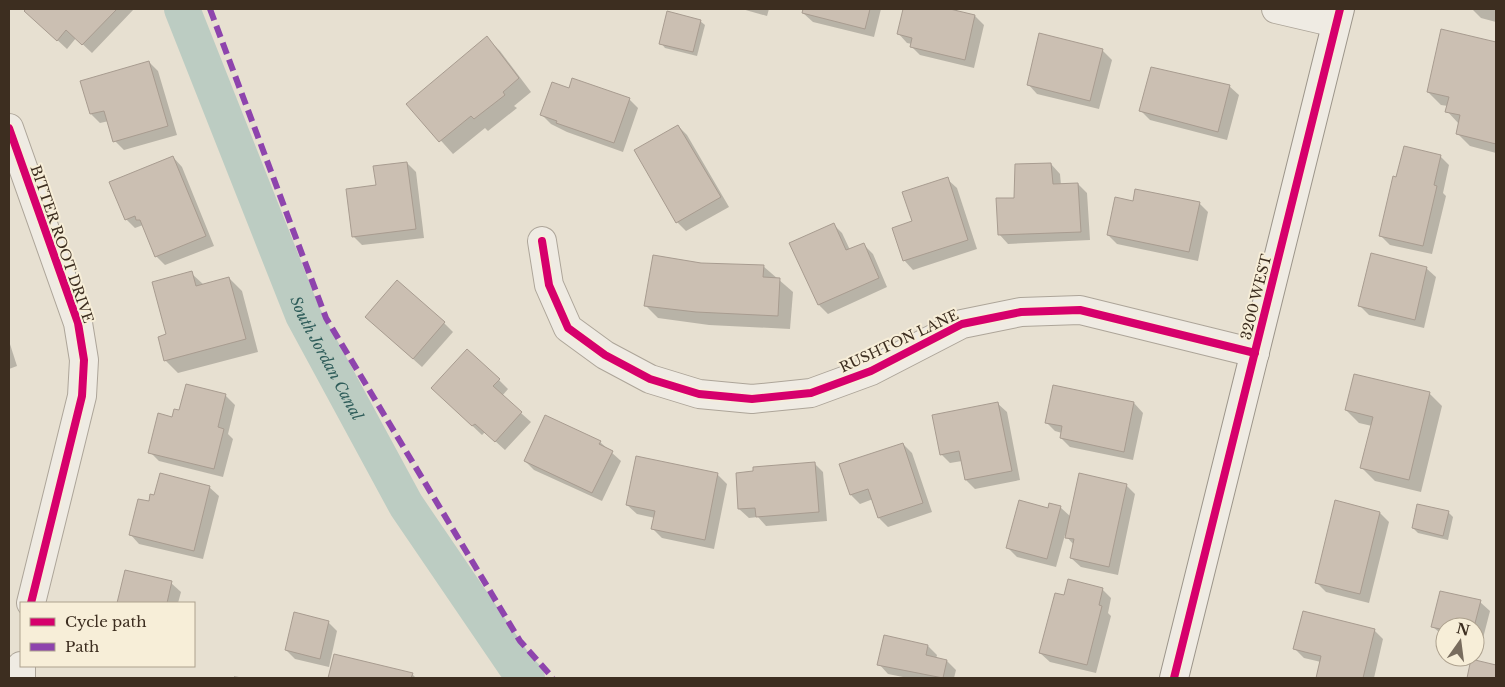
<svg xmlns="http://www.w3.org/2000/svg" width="1505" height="687" font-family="'Libre Baskerville',serif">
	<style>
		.shadow { fill: #0003 }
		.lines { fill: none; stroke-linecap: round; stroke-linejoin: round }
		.canal { stroke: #bcccc2; stroke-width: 36 }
		.building { fill: #cbbfb2; stroke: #a89c90 }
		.street-casing { stroke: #ada599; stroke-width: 30 }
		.secondary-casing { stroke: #9c958a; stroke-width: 30 }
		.street { stroke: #efebe3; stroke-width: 28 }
		.secondary { stroke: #efebe3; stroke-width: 28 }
		.quiet { stroke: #8e44ad; stroke-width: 6; stroke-dasharray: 12 6; stroke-linecap: butt }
		.cycleway-casing { stroke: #f7eed8; stroke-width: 11 }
		.cycleway { stroke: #d6006c; stroke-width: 8 }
		.labels { text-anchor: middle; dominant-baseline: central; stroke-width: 4; stroke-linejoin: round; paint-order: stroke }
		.street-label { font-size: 14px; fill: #3d2e20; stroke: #f7eed8 }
		.water-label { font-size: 15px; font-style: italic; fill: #2f5d5a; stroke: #f7eed8 }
	</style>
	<rect width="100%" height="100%" fill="#e7e0d1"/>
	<g class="shadow">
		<path d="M28,9H134L92,53L76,38L67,49L26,11Z"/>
		<path d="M742,9H769L767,16Z"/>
		<path d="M805,9H881L874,37L813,22L803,13Z"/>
		<path d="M904,9H944L975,16L984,25L974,68L920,55L911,46L912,44L907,43L898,33Z"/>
		<path d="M1472,9H1496V22L1481,18Z"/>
		<path d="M700,21L705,25L697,56L665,48L661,43Z"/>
		<path d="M1442,31L1496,44V153L1470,146L1457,133L1459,124L1447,111L1448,106L1441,105L1428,92Z"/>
		<path d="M487,38L500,51L531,92L514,106L517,108L488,131L485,128L453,154L408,104Z"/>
		<path d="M1102,50L1112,60L1099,109L1037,94L1028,84Z"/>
		<path d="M149,62L158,71L177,135L124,150L115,141L109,121L100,123L91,114Z"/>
		<path d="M1229,86L1239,95L1227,140L1150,120L1141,111Z"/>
		<path d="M570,89L629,99L638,108L623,152L567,132L551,124L542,115Z"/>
		<path d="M678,126L687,135L729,207L686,231L677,222Z"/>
		<path d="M1440,156L1449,165L1443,193L1446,196L1432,254L1390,245L1380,235L1397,178Z"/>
		<path d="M173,157L182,167L214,246L165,265L156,256L143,225L135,228L126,219Z"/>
		<path d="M407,163L416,172L424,238L362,245L353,236Z"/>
		<path d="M1051,164L1060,174L1061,185L1078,184L1087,193L1090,240L1008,244L999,234L1015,199Z"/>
		<path d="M947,179L957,188L977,249L913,270L904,260L913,222Z"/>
		<path d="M1134,202L1199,203L1208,212L1198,261L1117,244L1108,235Z"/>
		<path d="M833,224L842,233L850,250L863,244L873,254L887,287L828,314L819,305L791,244Z"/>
		<path d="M701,264L763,266L793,292L790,329L709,325L658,318L645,305Z"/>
		<path d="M1426,268L1436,277L1424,328L1369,315L1360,306Z"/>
		<path d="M191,273L204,285L229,278L242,291L258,352L178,373L165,360L168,335Z"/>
		<path d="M366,317L444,323L453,332L422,367Z"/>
		<path d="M9,341L17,366L9,369Z"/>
		<path d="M499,380L508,389L502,396L531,422L505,450L485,432L482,435L442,397Z"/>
		<path d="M186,386L226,396L235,405L228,434L233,439L223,477L159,461L150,452L180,411Z"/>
		<path d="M1054,386L1134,403L1143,413L1133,460L1070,447L1061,438L1062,433L1055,431L1046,422Z"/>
		<path d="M1429,393L1442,406L1421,492L1375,481L1362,468L1372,426L1359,423L1346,410Z"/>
		<path d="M997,403L1007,412L1020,480L975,489L966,480L962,461L950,463L941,454Z"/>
		<path d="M600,442L621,461L602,501L534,470L525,461Z"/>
		<path d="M903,444L912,453L932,512L888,527L879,518L873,499L860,504L851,495Z"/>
		<path d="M814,463L823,472L827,521L766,526L758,517L749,518L739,509L737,474Z"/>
		<path d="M717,474L727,484L714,549L662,538L653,529L655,518L637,514L627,505Z"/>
		<path d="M1126,485L1135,494L1118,575L1081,567L1071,558L1074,545L1065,535L1056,567L1017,557L1008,548L1060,507L1071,517Z"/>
		<path d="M209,487L219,496L203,559L139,544L130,534L155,496Z"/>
		<path d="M1448,512L1453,517L1448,540L1418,533L1413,528Z"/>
		<path d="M1380,513L1389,522L1369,603L1326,592L1317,583Z"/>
		<path d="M126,572L171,583L181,592L178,603H118Z"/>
		<path d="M1102,589L1111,598L1108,613L1111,616L1096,673L1050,662L1040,653L1064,596Z"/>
		<path d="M1480,602L1490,611L1481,646L1475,644V627H1445V637L1433,627Z"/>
		<path d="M328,622L337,631L329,667L295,659L286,650Z"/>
		<path d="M1374,630L1383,639L1374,678H1317L1321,662L1304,658L1295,649Z"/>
		<path d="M928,646L937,655L936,659L947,661L956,670L954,678H908L888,674L879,664Z"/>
		<path d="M335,655L412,674L416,678H330Z"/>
		<path d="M234,676L244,678H234Z"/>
	</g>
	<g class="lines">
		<path class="canal" id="s1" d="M182,9L303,315L406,505L515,665L527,678"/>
	</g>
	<g class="building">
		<path d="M26,9H117L82,45L66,30L57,41L24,11Z"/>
		<path d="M803,9H870L865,29L802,13Z"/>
		<path d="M903,9H950L975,15L965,60L910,47L912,38L897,34Z"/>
		<path d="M667,11L701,20L693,52L659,44Z"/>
		<path d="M1441,29L1496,42V144L1456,134L1460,115L1445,112L1449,97L1427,92Z"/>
		<path d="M1039,33L1103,49L1090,101L1027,85Z"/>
		<path d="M487,36L519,78L503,92L505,95L474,119L471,116L439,142L406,104Z"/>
		<path d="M149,61L168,126L113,142L104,111L90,114L80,81Z"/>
		<path d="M1151,67L1230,85L1218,132L1139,111Z"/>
		<path d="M572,78L630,98L614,143L556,123L557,121L540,115L552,82L569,88Z"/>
		<path d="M678,125L721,197L676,223L634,150Z"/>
		<path d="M1404,146L1441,155L1434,185L1437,186L1423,246L1379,236L1393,176L1396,177Z"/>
		<path d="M173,156L206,236L155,257L140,220H136L135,216L125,220L109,182Z"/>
		<path d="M407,162L416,229L352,237L346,189L376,185L373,166Z"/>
		<path d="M1051,163L1053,184L1078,183L1081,232L998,235L996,198H1014L1015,164Z"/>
		<path d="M948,177L968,240L903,261L892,228L912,221L902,192Z"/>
		<path d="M1135,189L1200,202L1189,252L1107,235L1115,197L1133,201Z"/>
		<path d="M834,223L846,250L864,243L879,278L818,305L789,243Z"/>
		<path d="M1371,253L1427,267L1415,320L1358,306Z"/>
		<path d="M653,255L701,263L764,265L763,277L780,278L778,316L696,312L644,306Z"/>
		<path d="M192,271L196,286L229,277L246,339L164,361L158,337L166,334L152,282Z"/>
		<path d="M397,280L445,322L413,359L365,317Z"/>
		<path d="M467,349L500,379L493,386L522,412L495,442L475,424L472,426L431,388Z"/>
		<path d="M1354,374L1430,392L1409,480L1360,468L1373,417L1345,410Z"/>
		<path d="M186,384L226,394L218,427L224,429L214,469L148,453L158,413L172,417L174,409L179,410Z"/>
		<path d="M1053,385L1134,402L1124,452L1060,438L1062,426L1045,423Z"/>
		<path d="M998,402L1012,471L965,480L959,451L940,455L932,415Z"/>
		<path d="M545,415L601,441L599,444L613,451L592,493L524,461Z"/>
		<path d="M903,443L923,503L878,518L868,489L850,495L839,464Z"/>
		<path d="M636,456L718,473L705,540L651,529L655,511L626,505Z"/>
		<path d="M815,462L819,512L756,517L755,508L738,509L736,473L753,471V467Z"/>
		<path d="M160,473L210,486L194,551L129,535L138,499L149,501L150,494L154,495Z"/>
		<path d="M1079,473L1127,484L1109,567L1070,558L1074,539L1065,538Z"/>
		<path d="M1019,500L1048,508L1049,503L1061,506L1047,559L1006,548Z"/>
		<path d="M1335,500L1380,512L1360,594L1315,583Z"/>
		<path d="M1417,504L1449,511L1443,536L1412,528Z"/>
		<path d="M125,570L172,581L167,603H117Z"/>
		<path d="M1068,579L1103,588L1099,605L1102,606L1087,665L1039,653L1055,593L1064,595Z"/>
		<path d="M1440,591L1481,600L1474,627H1445V630L1431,627Z"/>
		<path d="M1303,611L1375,629L1363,678H1316L1321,656L1293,649Z"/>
		<path d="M294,612L329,621L320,659L285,650Z"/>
		<path d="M884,635L928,645L926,655L947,660L943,678L877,665Z"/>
		<path d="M334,654L413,673L411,678H328Z"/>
		<path d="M1471,659L1496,665V678H1467Z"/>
	</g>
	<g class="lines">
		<defs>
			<g id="street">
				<path d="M1276,9L1336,23"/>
				<path d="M9,128L78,323L84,360L82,396L31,603"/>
				<path d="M542,241L549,285L568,328L605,355L650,379L699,394L752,399L811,393L871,371L962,324L1021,312L1080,310L1255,353"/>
				<path d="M21,678V666"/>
			</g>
			<path id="secondary" d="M1174,678L1340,9"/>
		</defs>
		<use href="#street" class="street-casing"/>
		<use href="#secondary" class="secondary-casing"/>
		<use href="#street" class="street"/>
		<use href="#secondary" class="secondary"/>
		<path class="quiet" d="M210,9L326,318L520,641L553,678"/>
		<defs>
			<g id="cycleway">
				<path d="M9,128L78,323L84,360L82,396L31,603"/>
				<path d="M542,241L549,285L568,328L605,355L650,379L699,394L752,399L811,393L871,371L962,324L1021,312L1080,310L1255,353"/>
				<path d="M1174,678L1340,9"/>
			</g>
		</defs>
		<use href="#cycleway" class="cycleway-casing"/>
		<use href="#cycleway" class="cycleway"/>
	</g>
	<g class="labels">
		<g class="street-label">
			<text transform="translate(62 244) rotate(71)">BITTER ROOT DRIVE</text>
			<text transform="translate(1256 297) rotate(-76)">3200 WEST</text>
			<text transform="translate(899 341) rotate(-25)">RUSHTON LANE</text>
		</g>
		<g class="water-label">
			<text stroke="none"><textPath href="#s1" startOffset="378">South Jordan Canal</textPath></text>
		</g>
	</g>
	<rect width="1505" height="687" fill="none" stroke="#3d2e20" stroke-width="20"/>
	<rect x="20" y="602" width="175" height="65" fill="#f7eed8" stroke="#ada18e"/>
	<rect x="30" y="618" width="25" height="8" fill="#d6006c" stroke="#ada18e"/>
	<text x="65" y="627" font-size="15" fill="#3d2e20">Cycle path</text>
	<rect x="30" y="643" width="25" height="8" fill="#8e44ad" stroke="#ada18e"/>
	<text x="65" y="652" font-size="15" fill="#3d2e20">Path</text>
	<g transform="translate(1460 642) rotate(14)"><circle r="24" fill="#f7eed8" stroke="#ada18e"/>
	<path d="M0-4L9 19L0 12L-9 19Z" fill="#786c5e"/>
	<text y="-8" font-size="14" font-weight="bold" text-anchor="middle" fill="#3d2e20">N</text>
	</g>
</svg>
